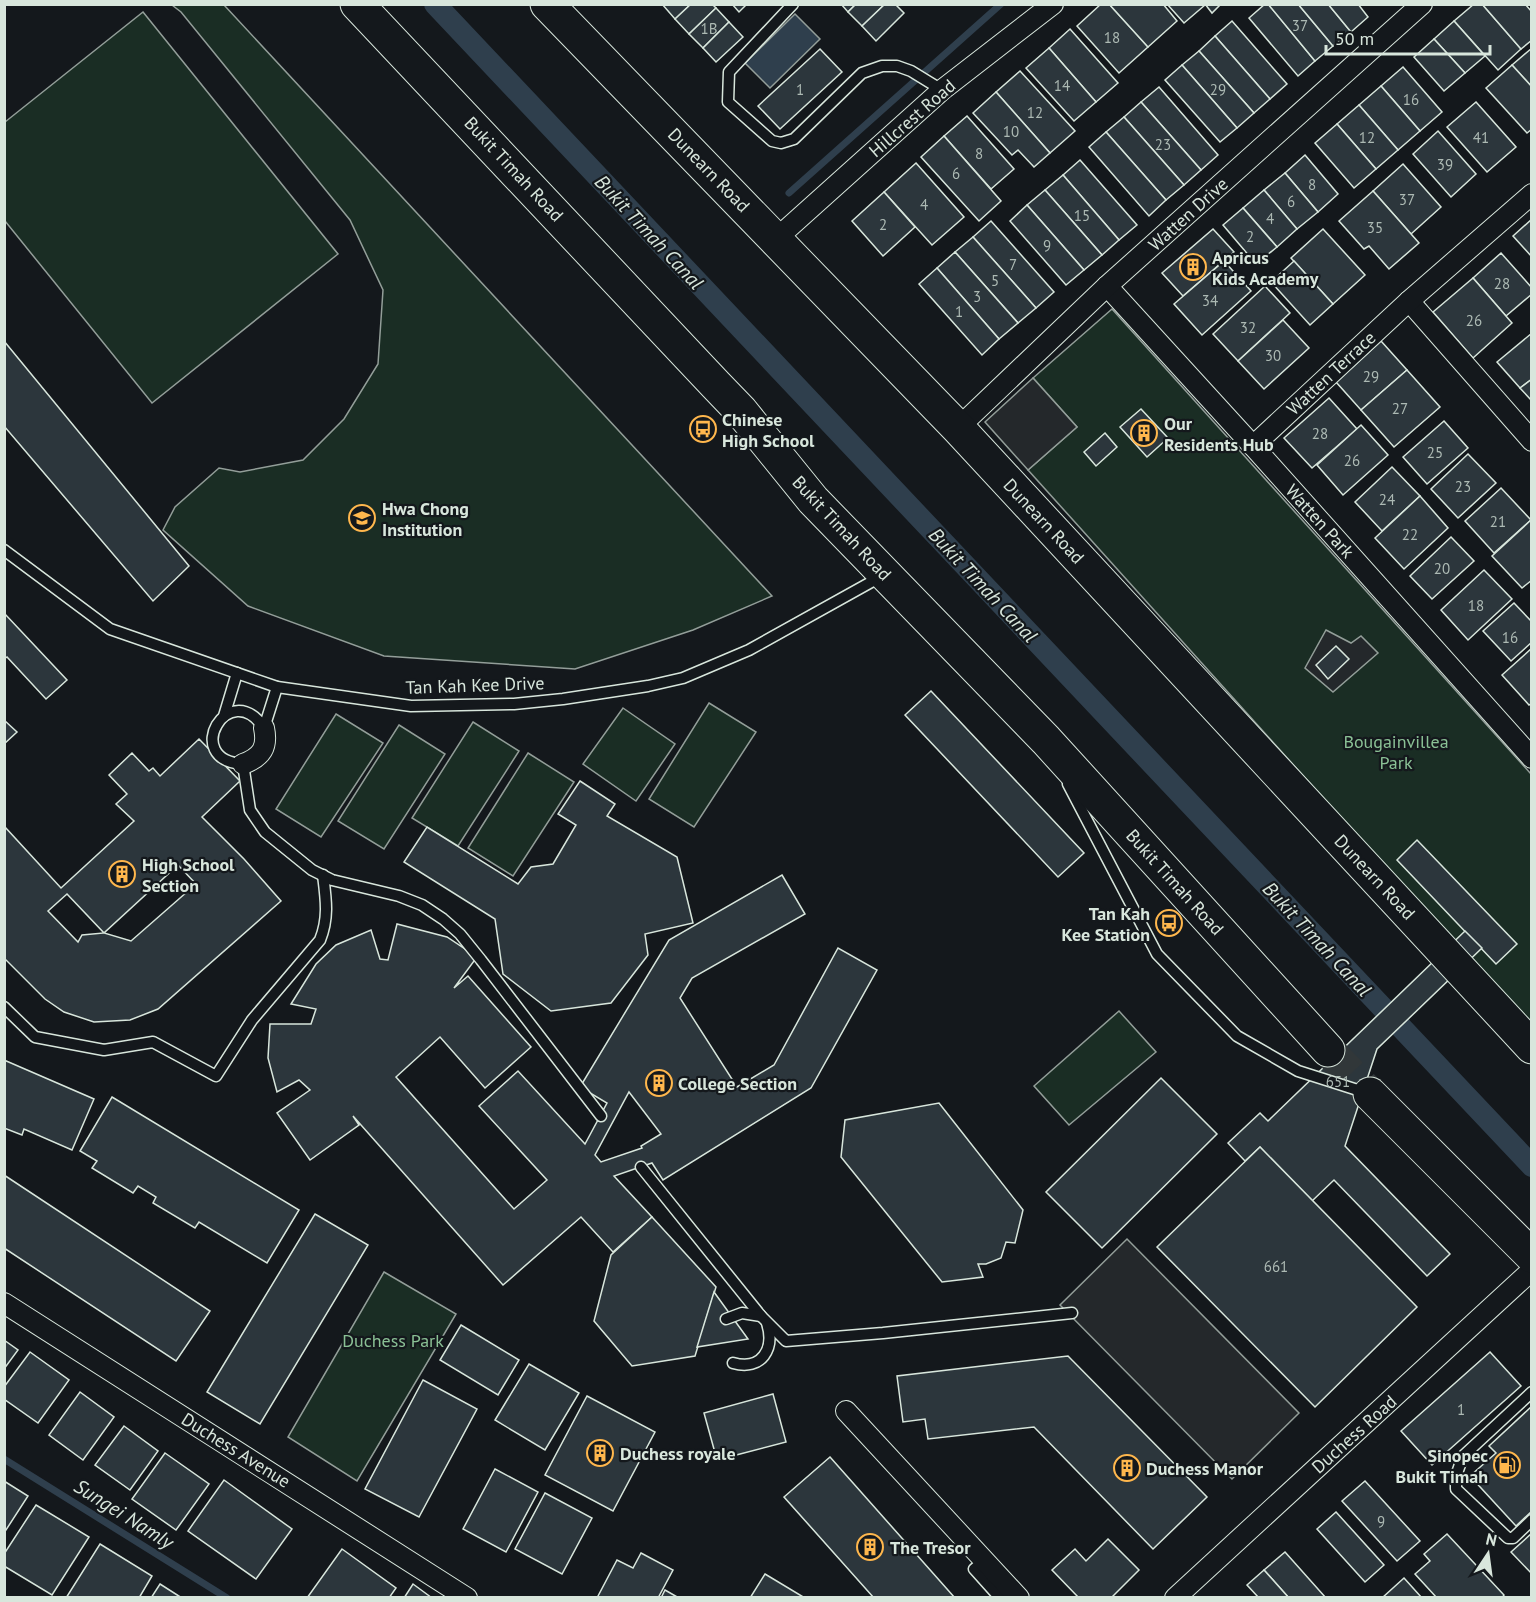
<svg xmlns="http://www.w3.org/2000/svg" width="1536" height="1602" font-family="'PT Sans',sans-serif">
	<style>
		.green { fill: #1a2d24; stroke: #939e99; stroke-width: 1.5 }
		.parking { fill: #24282b; stroke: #939e99; stroke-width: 1.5 }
		.water { fill: #2f3f4d; stroke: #939e99; stroke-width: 1.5 }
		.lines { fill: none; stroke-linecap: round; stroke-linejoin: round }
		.stream { stroke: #2f3f4d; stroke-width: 7 }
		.canal { stroke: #2f3f4d; stroke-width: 22 }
		.building { fill: #2c363c; stroke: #d8e6dc; stroke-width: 1.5; fill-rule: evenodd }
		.trunk-tunnel { stroke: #313739; stroke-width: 33; stroke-dasharray: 33 16; stroke-linecap: butt }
		.service-casing { stroke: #d8e6dc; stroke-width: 13 }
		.minor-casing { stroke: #d8e6dc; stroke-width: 22 }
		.trunk-casing { stroke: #d8e6dc; stroke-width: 35 }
		.service { stroke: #14181c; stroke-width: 10 }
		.minor { stroke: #14181c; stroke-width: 20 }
		.trunk { stroke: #14181c; stroke-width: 33 }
		.labels { text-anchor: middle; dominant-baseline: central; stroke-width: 4.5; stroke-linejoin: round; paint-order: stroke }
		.number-label { font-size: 15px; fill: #adbab4 }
		.street-label { font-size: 18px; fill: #d8e6dc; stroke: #14181c }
		.poi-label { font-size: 18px; font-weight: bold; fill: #d8e6dc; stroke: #14181c; text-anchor: start }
		.park-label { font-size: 18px; fill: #8ac095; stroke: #14181c }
		.water-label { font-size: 20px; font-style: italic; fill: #d8e6dc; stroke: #14181c }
	</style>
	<rect width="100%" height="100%" fill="#14181c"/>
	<g class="green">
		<path d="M172,5H224L772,596L693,630L575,669L384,656L248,606L163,530L175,507L219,468L240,472L303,460L344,419L378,364L383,290L350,220L181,12Z"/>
		<path d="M143,12L338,254L152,403L5,221V122Z"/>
		<path d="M1112,309L1531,774V1029L1028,470L1077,427L1033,378Z"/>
		<path d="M709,703L756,732L694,827L649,799Z"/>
		<path d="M623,708L675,744L636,801L583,764Z"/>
		<path d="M336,714L383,743L321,837L276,809Z"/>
		<path d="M473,722L519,751L458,846L412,818Z"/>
		<path d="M399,725L445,754L384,849L338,821Z"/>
		<path d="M528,753L574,782L513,876L468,848Z"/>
		<path d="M1119,1011L1156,1052L1069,1125L1034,1086Z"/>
		<path d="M384,1272L456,1314L357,1481L288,1437Z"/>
	</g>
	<g class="parking">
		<path d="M1033,378L1077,427L1028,470L985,422Z"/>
		<path d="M1326,630L1351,643L1361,636L1378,653L1333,692L1305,668Z"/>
		<path d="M1127,1239L1299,1413L1232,1479L1060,1305Z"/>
	</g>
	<path class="water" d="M795,14L820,39L770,88L745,63Z"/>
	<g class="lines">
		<g class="stream">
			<path d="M789,193L1001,4"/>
			<path d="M4,1459L227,1598"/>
		</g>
		<path class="canal" d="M435,4L1532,1166"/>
	</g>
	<g class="building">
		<path d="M662,4H691L675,19Z"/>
		<path d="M691,4H712L716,8L689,34L675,19Z"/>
		<path d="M732,4H747L739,12Z"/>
		<path d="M841,4H856L848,12Z"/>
		<path d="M856,4H885L862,26L848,12Z"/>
		<path d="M885,4H895L904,13L876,41L862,26Z"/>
		<path d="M1101,4H1109L1148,47L1119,73L1077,26Z"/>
		<path d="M1109,4H1163L1177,21L1148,47Z"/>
		<path d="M1167,4H1205V5L1184,23Z"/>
		<path d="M1205,4H1221L1212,13Z"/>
		<path d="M1265,4H1268L1315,61L1298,76L1249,18Z"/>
		<path d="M1268,4H1298L1333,46L1315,61Z"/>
		<path d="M1298,4H1328L1351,32L1333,46Z"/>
		<path d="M1328,4H1358L1368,17L1351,32Z"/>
		<path d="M1474,4H1482L1521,49L1498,70L1454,21Z"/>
		<path d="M1482,4H1525L1532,12V40L1521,49Z"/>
		<path d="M716,8L729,22L703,48L689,34Z"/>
		<path d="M1232,21L1287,84L1270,99L1215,36Z"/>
		<path d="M1454,21L1485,56L1465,73L1434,39Z"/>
		<path d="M729,22L743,37L716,62L703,48Z"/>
		<path d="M1070,29L1118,83L1096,102L1049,48Z"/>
		<path d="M1215,36L1270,99L1254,113L1199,51Z"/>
		<path d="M1434,39L1465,73L1444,91L1414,57Z"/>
		<path d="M1049,48L1096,102L1074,121L1026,68Z"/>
		<path d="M1532,48V87L1512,65Z"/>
		<path d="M820,49L842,72L780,129L758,106Z"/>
		<path d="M1199,51L1254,113L1237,128L1182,65Z"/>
		<path d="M1182,65L1237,128L1220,142L1165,80Z"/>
		<path d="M1512,65L1532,87V129L1527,133L1486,88Z"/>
		<path d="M1403,67L1442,112L1420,131L1381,86Z"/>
		<path d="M1020,71L1075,131L1050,153L996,92Z"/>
		<path d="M1381,86L1420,131L1398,150L1359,105Z"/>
		<path d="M1159,87L1218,155L1201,170L1141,102Z"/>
		<path d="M996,92L1050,153L1034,167L1018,150L1012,155L973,113Z"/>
		<path d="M1141,102L1201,170L1184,185L1124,117Z"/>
		<path d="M1476,102L1516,147L1487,172L1447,127Z"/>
		<path d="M1359,105L1398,150L1376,169L1337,124Z"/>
		<path d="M967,116L1014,169L991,189L944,136Z"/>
		<path d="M1124,117L1184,185L1166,200L1106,132Z"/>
		<path d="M1337,124L1376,169L1354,188L1315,143Z"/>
		<path d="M1438,131L1476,174L1451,197L1413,154Z"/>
		<path d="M1106,132L1166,200L1149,216L1089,147Z"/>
		<path d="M944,136L1001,201L979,221L921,157Z"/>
		<path d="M1305,155L1338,194L1318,212L1285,173Z"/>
		<path d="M1080,160L1137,225L1119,240L1063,175Z"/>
		<path d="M916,163L964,217L932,245L884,192Z"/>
		<path d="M1403,164L1441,207L1411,234L1373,191Z"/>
		<path d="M1285,173L1318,212L1297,229L1264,190Z"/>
		<path d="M1063,175L1119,240L1102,255L1045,190Z"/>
		<path d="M1045,190L1102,255L1084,270L1027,205Z"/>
		<path d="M1264,190L1297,229L1277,247L1243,208Z"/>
		<path d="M1373,191L1419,243L1389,269L1369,246L1364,249L1339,221Z"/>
		<path d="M884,192L915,227L883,256L852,221Z"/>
		<path d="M1027,205L1084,270L1066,285L1010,221Z"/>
		<path d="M1243,208L1277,247L1256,264L1223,225Z"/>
		<path d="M1532,219V257L1513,236Z"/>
		<path d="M991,221L1054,292L1036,308L973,237Z"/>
		<path d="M1213,229L1234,252L1183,296L1162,273Z"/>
		<path d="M1323,229L1365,275L1333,304L1291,258Z"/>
		<path d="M973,237L1036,308L1018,323L955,252Z"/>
		<path d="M955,252L1018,323L999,339L937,268Z"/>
		<path d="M1501,253L1532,288V294L1506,316L1473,278Z"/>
		<path d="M1224,261L1251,291L1202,335L1174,304Z"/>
		<path d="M1294,261L1333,304L1310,325L1271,282Z"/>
		<path d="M937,268L999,339L982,355L919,284Z"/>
		<path d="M1473,278L1512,323L1473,358L1433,312Z"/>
		<path d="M1265,286L1290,313L1238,361L1213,334Z"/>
		<path d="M1283,320L1309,348L1264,389L1238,361Z"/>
		<path d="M1532,333V379L1520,388L1497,362Z"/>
		<path d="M4,341L189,566L153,601L4,426Z"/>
		<path d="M1381,341L1407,370L1361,410L1336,382Z"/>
		<path d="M1407,370L1440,407L1394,447L1361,410Z"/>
		<path d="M1532,379V401L1520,388Z"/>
		<path d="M1329,398L1357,429L1312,468L1284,438Z"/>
		<path d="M1141,409L1168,438L1147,457L1120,427Z"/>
		<path d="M1444,421L1468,448L1427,484L1403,457Z"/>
		<path d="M1361,425L1388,455L1343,495L1317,465Z"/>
		<path d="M1105,433L1117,447L1096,466L1084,452Z"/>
		<path d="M1468,454L1496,483L1458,518L1431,489Z"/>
		<path d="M1392,467L1420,496L1382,531L1355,502Z"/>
		<path d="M1501,488L1531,520L1494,553L1465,521Z"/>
		<path d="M1420,496L1448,528L1404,569L1375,538Z"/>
		<path d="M1531,520L1532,580L1522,588L1492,556Z"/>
		<path d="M1451,537L1474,561L1432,599L1410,576Z"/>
		<path d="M1484,570L1512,599L1468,640L1441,610Z"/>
		<path d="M1514,603L1532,622V642L1511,661L1483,631Z"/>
		<path d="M4,613L67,680L46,699L7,657L4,659Z"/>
		<path d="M1336,646L1349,659L1328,679L1316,665Z"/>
		<path d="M1532,648V703L1529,705L1502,675Z"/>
		<path d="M931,691L1084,853L1058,877L905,715Z"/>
		<path d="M4,720L17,732L4,744Z"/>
		<path d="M199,739L240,781L202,817L244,859L281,901L158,1009L130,1020L94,1022L64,1012L45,999L4,958V826L61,888L134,821L116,804L127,794L109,775L132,753L149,771L153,768L160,776ZM178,865L196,884L131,941L104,933ZM67,894L104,933L82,935L78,942L48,911Z"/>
		<path d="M580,781L615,804L607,816L677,857L693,923L645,934L648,955L611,1003L551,1011L503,974L495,919L404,862L427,827L518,884L531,867L553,864L576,825L558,814Z"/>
		<path d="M1417,840L1517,944L1496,964L1397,860Z"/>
		<path d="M782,875L805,914L692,978L680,998L737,1087L774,1065L838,948L877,970L811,1088L663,1180L652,1163L614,1176L652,1217L613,1252L581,1217L503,1285L353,1116L359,1125L310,1160L277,1113L310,1090L299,1080L277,1092L268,1058L270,1024H311L316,1009L291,1004L316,964L336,945L371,930L380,959L388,960L397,924L447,937L477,957L454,988L468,976L531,1047L485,1088L440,1037L396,1077L514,1209L547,1180L479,1106L518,1071L585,1144L607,1103L580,1087L669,940ZM629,1092L661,1134L641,1146L642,1148L601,1162L595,1155Z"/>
		<path d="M1465,931L1482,948L1377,1049L1345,1146L1450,1254L1427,1276L1334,1180L1312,1201L1260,1147L1245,1161L1228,1143L1260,1113L1268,1121Z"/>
		<path d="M4,1060L94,1099L72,1150L24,1129L22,1135L4,1128Z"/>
		<path d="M1161,1078L1217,1134L1102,1248L1046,1192Z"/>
		<path d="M112,1097L299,1210L267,1263L199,1222L195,1228L153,1203L156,1197L138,1186L133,1193L92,1168L97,1161L80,1151Z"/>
		<path d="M939,1103L1023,1210L1015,1243L1006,1242L1001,1258L986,1264H978L983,1277L942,1282L841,1157L845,1120Z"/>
		<path d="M1260,1147L1417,1307L1315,1407L1157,1247Z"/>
		<path d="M4,1175L210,1311L176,1361L4,1248Z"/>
		<path d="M315,1214L368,1245L260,1424L207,1392Z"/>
		<path d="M652,1217L716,1287L695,1356L632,1366L594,1321L611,1255Z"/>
		<path d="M714,1292L748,1339L697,1347Z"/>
		<path d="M461,1325L519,1360L498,1395L440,1360Z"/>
		<path d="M4,1340L18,1350L4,1369Z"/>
		<path d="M30,1352L69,1380L38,1423L4,1399V1387Z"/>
		<path d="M1490,1352L1521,1386L1432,1465L1401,1431Z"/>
		<path d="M1068,1356L1207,1497L1153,1549L1034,1427L928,1439L925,1419L903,1422L897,1376Z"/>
		<path d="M529,1364L579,1393L545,1450L495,1420Z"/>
		<path d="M423,1380L477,1409L419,1517L365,1489Z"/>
		<path d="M80,1392L114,1417L83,1460L49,1435Z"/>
		<path d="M773,1394L786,1442L717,1460L704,1413Z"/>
		<path d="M587,1396L655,1432L613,1511L545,1475Z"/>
		<path d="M1531,1407L1532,1511L1516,1526L1470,1476L1496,1453L1489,1446Z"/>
		<path d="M124,1426L158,1451L130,1490L95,1465Z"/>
		<path d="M165,1453L209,1484L176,1530L132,1499Z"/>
		<path d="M830,1457L955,1598H874L784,1497Z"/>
		<path d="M495,1469L538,1492L506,1552L463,1529Z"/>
		<path d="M224,1480L292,1529L256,1579L188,1531Z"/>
		<path d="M4,1481L28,1496L4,1533Z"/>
		<path d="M1365,1481L1420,1541L1397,1561L1342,1501Z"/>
		<path d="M545,1493L592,1518L562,1574L515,1549Z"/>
		<path d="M36,1505L89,1537L52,1595L4,1566V1554Z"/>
		<path d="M1336,1512L1384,1565L1365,1582L1317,1529Z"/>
		<path d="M1532,1533V1574L1511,1552Z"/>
		<path d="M1447,1534L1504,1595L1502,1598H1437L1415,1574L1430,1561L1424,1554Z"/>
		<path d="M1108,1539L1139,1570L1111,1598H1079L1052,1570L1075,1549L1086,1561Z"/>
		<path d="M100,1544L152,1576L139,1598H66Z"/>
		<path d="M342,1549L396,1588L389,1598H307Z"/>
		<path d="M1285,1552L1326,1598H1289L1264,1570Z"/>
		<path d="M641,1553L673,1570L658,1598H597L617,1560L633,1568Z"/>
		<path d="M1264,1570L1289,1598H1259L1247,1585Z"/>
		<path d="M765,1574L805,1598H750Z"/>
		<path d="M1404,1578L1422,1598H1382Z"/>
		<path d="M160,1584L182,1598H151Z"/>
		<path d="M413,1584L432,1598H404Z"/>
		<path d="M665,1590L679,1598H661Z"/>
	</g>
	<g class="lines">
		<path class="trunk-tunnel" d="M1328,1050L1370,1094"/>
		<defs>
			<g id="service">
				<path d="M793,4L729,72L728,102L772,141L781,143L794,139L862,73L882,66H897L911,71L942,90"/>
				<path d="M4,550L110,629L277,687L411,706L514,704L563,699L648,686L683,678L749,650L882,576"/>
				<path d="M224,716L237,673"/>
				<path d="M264,728C229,676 180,760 243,764L250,810L265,832L312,870L332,880L399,896L422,905L443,919L460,934L481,960L601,1116"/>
				<path d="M264,728L277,687"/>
				<path d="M1068,784L1157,954L1237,1036L1298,1071L1367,1093"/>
				<path d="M4,1007L35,1037L104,1050L153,1042L216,1076L252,1020L320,940C329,918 326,899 323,875"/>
				<path d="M641,1167L761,1316L786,1341L883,1333L1072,1313"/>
				<path d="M726,1319L742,1313L761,1316"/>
				<path d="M733,1363C762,1371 775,1349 767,1323"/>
				<path d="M1532,1392L1463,1456L1456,1476V1489L1508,1538H1513L1532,1520"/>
				<path d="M985,1560L974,1569L1000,1598"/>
			</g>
			<g id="minor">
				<path d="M776,239L942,90L1053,4"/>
				<path d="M1107,286L1253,446L1532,758"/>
				<path d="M1409,301L1532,441"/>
				<path d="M958,428L1107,286L1422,4"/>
				<path d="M1253,446L1409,301L1532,194"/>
				<path d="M243,764C262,757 268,747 264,728"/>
				<path d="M4,1303L467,1598"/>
				<path d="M846,1411L1019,1598"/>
				<path d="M1175,1598L1532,1270"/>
			</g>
			<g id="trunk">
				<path d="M357,4L716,385L741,411L813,500L1046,740L1328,1050"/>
				<path d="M547,4L958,428L1532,1047"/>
				<path d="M1370,1094L1532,1256"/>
			</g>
		</defs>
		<use href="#service" class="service-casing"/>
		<use href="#minor" class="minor-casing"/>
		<use href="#trunk" class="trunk-casing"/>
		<use href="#service" class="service"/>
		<use href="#minor" class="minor"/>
		<use href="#trunk" class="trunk"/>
	</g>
	<defs>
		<symbol id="building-ring" viewBox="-11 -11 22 22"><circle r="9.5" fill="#14181c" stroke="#ffb74d" stroke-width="1.5"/><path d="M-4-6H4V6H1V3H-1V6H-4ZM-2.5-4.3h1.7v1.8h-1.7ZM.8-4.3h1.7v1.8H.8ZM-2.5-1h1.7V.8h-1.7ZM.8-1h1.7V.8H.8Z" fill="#ffb74d"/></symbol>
		<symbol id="bus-ring" viewBox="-11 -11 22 22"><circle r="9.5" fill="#14181c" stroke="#ffb74d" stroke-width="1.5"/><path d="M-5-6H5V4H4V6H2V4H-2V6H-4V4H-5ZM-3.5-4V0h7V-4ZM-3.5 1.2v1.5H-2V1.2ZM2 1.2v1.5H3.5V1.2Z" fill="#ffb74d"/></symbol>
		<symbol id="university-ring" viewBox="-11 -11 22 22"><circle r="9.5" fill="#14181c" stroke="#ffb74d" stroke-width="1.5"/><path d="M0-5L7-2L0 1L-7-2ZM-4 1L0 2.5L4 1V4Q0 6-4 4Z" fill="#ffb74d"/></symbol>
		<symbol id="fuel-ring" viewBox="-11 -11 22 22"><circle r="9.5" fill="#14181c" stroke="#ffb74d" stroke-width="1.5"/><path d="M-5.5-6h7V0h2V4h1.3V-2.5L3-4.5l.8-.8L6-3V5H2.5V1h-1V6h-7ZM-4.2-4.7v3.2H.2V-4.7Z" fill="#ffb74d"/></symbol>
	</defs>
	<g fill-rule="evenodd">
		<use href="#building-ring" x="1178" y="252" width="30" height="30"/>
		<use href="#bus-ring" x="688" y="414" width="30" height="30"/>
		<use href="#building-ring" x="1129" y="418" width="30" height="30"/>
		<use href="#university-ring" x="347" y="503" width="30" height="30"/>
		<use href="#building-ring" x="107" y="859" width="30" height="30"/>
		<use href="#bus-ring" x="1154" y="908" width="30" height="30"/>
		<use href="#building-ring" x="644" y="1068" width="30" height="30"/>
		<use href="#building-ring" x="585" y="1438" width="30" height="30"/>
		<use href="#fuel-ring" x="1492" y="1450" width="30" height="30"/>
		<use href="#building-ring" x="1112" y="1453" width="30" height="30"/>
		<use href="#building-ring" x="855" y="1532" width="30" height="30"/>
	</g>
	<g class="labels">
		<g class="number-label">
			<text x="1300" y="25">37</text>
			<text x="709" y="28">1B</text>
			<text x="1112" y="37">18</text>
			<text x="1062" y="85">14</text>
			<text x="800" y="89">1</text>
			<text x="1218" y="89">29</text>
			<text x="1411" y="99">16</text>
			<text x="1035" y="112">12</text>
			<text x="1011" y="131">10</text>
			<text x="1367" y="137">12</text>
			<text x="1481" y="137">41</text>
			<text x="1163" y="144">23</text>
			<text x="979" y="153">8</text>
			<text x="1445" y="164">39</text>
			<text x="956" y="173">6</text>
			<text x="1312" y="184">8</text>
			<text x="1407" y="199">37</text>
			<text x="1291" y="201">6</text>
			<text x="924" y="204">4</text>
			<text x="1082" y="215">15</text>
			<text x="1270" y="218">4</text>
			<text x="883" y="224">2</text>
			<text x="1375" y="227">35</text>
			<text x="1250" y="236">2</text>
			<text x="1047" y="245">9</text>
			<text x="1013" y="264">7</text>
			<text x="995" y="280">5</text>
			<text x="1502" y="283">28</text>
			<text x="977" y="296">3</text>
			<text x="1210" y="300">34</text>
			<text x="959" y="311">1</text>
			<text x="1474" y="320">26</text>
			<text x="1248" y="327">32</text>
			<text x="1273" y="355">30</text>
			<text x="1371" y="376">29</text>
			<text x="1400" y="408">27</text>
			<text x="1320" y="433">28</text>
			<text x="1435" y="452">25</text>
			<text x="1352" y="460">26</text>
			<text x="1463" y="486">23</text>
			<text x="1387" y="499">24</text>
			<text x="1498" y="521">21</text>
			<text x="1410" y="534">22</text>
			<text x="1442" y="568">20</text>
			<text x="1476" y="605">18</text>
			<text x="1510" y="637">16</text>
			<text x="1338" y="1081">651</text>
			<text x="1276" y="1266">661</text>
			<text x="1461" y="1409">1</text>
			<text x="1381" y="1521">9</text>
		</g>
		<g class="street-label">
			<text transform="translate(912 118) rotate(-41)">Hillcrest Road</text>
			<text transform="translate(514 169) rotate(47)">Bukit Timah Road</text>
			<text transform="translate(709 170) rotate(46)">Dunearn Road</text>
			<text transform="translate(1188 214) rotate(-42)">Watten Drive</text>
			<text transform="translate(1331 373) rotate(-43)">Watten Terrace</text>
			<text transform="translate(1044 521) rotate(47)">Dunearn Road</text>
			<text transform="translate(1320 521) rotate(48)">Watten Park</text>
			<text transform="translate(842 528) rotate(47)">Bukit Timah Road</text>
			<text transform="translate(475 685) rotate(-2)">Tan Kah Kee Drive</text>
			<text transform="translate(1375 877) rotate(47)">Dunearn Road</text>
			<text transform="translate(1175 882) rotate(48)">Bukit Timah Road</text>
			<text transform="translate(1354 1434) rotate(-42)">Duchess Road</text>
			<text transform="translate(236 1450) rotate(32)">Duchess Avenue</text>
		</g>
		<g class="poi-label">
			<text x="1212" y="257">Apricus<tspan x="1212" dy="21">Kids Academy</tspan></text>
			<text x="722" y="419">Chinese<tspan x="722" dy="21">High School</tspan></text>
			<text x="1164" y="423">Our<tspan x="1164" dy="21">Residents Hub</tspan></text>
			<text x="382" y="508">Hwa Chong<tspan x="382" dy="21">Institution</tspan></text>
			<text x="142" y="864">High School<tspan x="142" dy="21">Section</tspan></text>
			<text x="1150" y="913" text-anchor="end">Tan Kah<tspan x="1150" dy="21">Kee Station</tspan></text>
			<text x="678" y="1083">College Section</text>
			<text x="620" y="1453">Duchess royale</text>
			<text x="1488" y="1455" text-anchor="end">Sinopec<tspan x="1488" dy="21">Bukit Timah</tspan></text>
			<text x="1146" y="1468">Duchess Manor</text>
			<text x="890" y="1547">The Tresor</text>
		</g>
		<g class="park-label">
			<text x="1396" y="741">Bougainvillea<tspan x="1396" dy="21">Park</tspan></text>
			<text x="393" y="1340">Duchess Park</text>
		</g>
		<g class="water-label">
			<text transform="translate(649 232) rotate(47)">Bukit Timah Canal</text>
			<text transform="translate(983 585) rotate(47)">Bukit Timah Canal</text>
			<text transform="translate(1317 939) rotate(47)">Bukit Timah Canal</text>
			<text transform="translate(124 1514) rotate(32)">Sungei Namly</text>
		</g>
	</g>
	<rect width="1536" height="1602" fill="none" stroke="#d8e6dc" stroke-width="12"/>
	<g transform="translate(1488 1554) rotate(13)" stroke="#14181c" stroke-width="4.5" paint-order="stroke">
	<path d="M0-4.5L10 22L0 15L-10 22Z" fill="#d8e6dc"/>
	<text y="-9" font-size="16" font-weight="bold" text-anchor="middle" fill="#d8e6dc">N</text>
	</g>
	<path d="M1326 45v9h164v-9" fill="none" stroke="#d8e6dc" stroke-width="3"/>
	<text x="1335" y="45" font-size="18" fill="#d8e6dc" stroke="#14181c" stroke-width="4.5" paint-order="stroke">50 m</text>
</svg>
